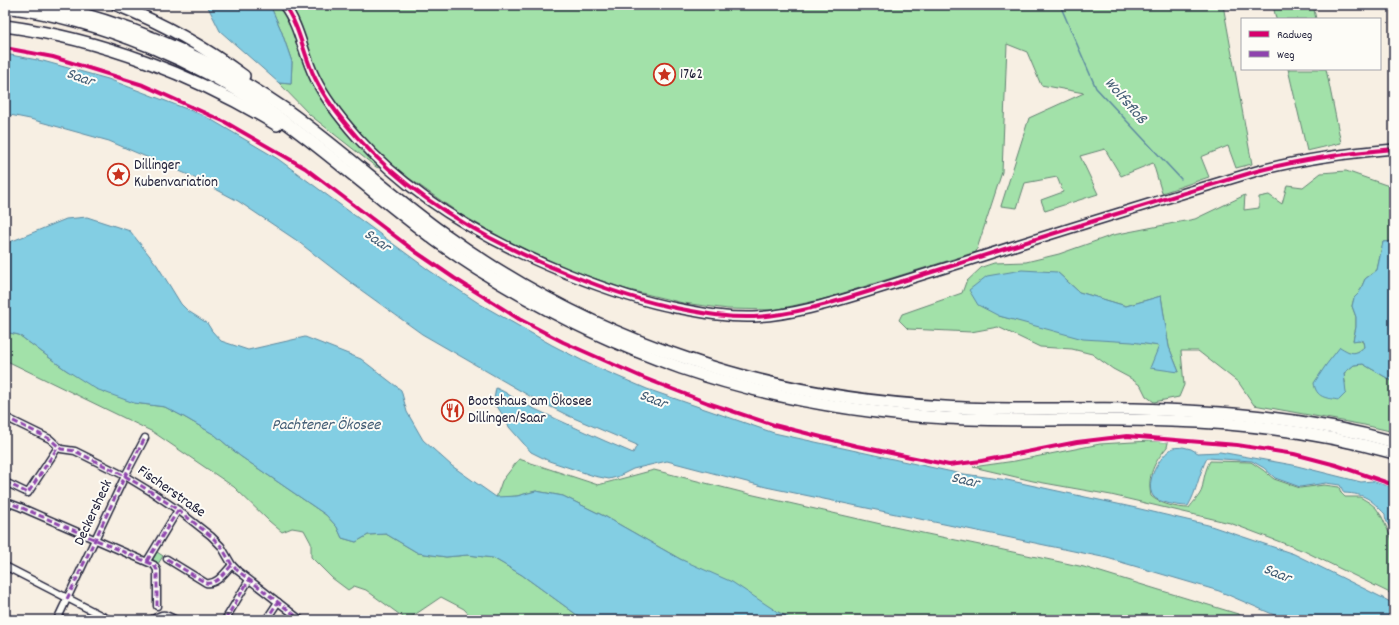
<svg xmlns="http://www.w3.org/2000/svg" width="1399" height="625" font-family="Dekko,sans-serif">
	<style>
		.green { fill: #a2e1a9; stroke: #628272; fill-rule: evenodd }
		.water { fill: #83cee3; stroke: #5c89a0 }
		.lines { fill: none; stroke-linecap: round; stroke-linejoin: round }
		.stream { stroke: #5c89a0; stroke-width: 1.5 }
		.minor-casing { stroke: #22223b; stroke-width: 9 }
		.secondary-casing { stroke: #22223b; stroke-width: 12 }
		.motorway-casing { stroke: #22223b; stroke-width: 14 }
		.minor { stroke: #fdfcf7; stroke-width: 6 }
		.secondary { stroke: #fdfcf7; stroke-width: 9 }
		.motorway { stroke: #fdfcf7; stroke-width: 11 }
		.quiet { stroke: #8e44ad; stroke-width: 3; stroke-dasharray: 6 3; stroke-linecap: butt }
		.cycleway-casing { stroke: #fdfcf7; stroke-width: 6 }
		.cycleway { stroke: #d6006c; stroke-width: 4 }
		.labels { text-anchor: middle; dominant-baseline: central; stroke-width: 4; stroke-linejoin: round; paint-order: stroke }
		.poi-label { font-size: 15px; fill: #22223b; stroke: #fdfcf7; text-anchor: start }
		.street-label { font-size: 15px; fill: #22223b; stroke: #fdfcf7 }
		.water-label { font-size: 16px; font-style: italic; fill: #445e76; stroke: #fdfcf7 }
	</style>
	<rect width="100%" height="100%" fill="#f7efe3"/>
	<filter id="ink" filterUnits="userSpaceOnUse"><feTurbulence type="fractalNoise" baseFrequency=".025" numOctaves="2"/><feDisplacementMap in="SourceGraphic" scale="8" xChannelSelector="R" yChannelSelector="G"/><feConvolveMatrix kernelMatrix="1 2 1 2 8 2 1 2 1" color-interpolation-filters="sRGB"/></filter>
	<g filter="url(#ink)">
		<g class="green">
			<path d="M270,5H1223L1252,164L1236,168L1228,146L1201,157L1209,177L1162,193L1153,163L1121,176L1105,149L1080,156L1098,194L1045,211L1041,200L1063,192L1057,177L1025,183L1017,208L1001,206L1029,118L1084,93L1041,85L1027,52L1007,44L1002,172L976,252L824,299L774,310L728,309L683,303L625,289L568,269L513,244L460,214L406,176L376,167L310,115L279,83L291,84L292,62L281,30Z"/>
			<path d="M1273,5H1313L1316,19H1276Z"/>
			<path d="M1288,69H1326L1341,143L1307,151Z"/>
			<path d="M1346,171L1389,186L1394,182V241L1383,242L1377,270L1365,279L1359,293L1354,298L1352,306L1356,317V327L1353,340H1359L1363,342L1364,347C1355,356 1350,353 1340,348L1345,383L1344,373L1354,365L1363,364L1394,382V432L1364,425L1254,405L1239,383L1198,351H1181L1184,385L1179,397L1154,402L1146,396L1141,386L1130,378L1113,369L1092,354L1072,349L1040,347L998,327L971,332L908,329L899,320L902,314L962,293L966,282L982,267L994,263L1026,262L1059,254L1113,235L1195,219L1245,195L1244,210L1259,208V197L1269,195L1282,204L1287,185L1303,187L1321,173ZM1057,272L1079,292L1126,306L1161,296L1169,347L1179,372L1159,346L1036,325L999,316Z"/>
			<path d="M5,332L19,335L66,370L134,403L165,407L184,417L215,435L240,456L326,515L337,527L342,538L356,542L368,535L386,534L418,553L446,557L468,555L493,558L522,575L584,620H474L464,609L441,597L407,620L366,590L354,586L348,590L332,578L311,557V543L304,530L292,528L282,532L269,521L234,487L153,432L5,360Z"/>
			<path d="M1150,441L1166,442L1168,443L1167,447C1154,463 1147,475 1151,496C1160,504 1177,508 1189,508C1193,502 1200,496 1202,489C1204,479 1205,470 1210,461L1251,462L1263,470L1274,479L1300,488L1324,485L1339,487L1341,493L1345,497H1360L1370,503L1376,508L1382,517L1393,542L1394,595L1304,551L1230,523L1111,495L1033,481L973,467L1015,461L1100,444Z"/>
			<path d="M519,459L598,485L654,470L745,493L894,527L1084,567L1238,614L1249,620H793L680,559L606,517L563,496L536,491L517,496L496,498L502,481Z"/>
			<path d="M157,552L163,556L158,564L154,561L153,559Z"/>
		</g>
		<g class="water">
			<path d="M206,5H270L281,30L292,62L291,84L279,83L220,31L209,9Z"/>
			<path d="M5,54L43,61L108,79L205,116L278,159L430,271L480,304L552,345L589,364L647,389L774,433L957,473L1007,480L1136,508L1208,525L1294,554L1381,597L1394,604V620H1286L1219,591L1107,558L766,487L667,461L633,469L617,477L609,479L594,476L549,461L531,452L509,427L507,421L498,408L489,403L490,400L494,399L496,388C507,392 515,400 526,405C561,421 597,438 633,453L637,445L569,416L533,398L422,334L354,285L296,240L238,201L191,176L109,141L30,119L5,114Z"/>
			<path d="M87,217L130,231L157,265L181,304L188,311L207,323L212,331L221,341L248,350L305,337L361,359L401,390L407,412L423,440L452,466L496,497L517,496L536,491L563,496L606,517L680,559L732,582L776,611L793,620H584L522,575L493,558L468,555L446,557L418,553L386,534L368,535L356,542L342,538L337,527L326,515L240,456L215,435L184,417L165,407L134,403L96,389L66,370L19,335L5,332V244L66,219Z"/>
			<path d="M1394,241V382L1363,364L1354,365L1344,373L1346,393L1339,400C1326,398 1316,398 1314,383L1326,365L1340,347C1350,353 1355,356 1364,347L1363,341L1359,340L1353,341L1356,327V317L1352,306L1354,298L1359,293L1365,279L1377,270L1383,242Z"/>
			<path d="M1022,270L1057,272L1079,292L1126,306L1161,296L1169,347L1179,372L1150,368L1159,346L1132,342L1083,339L999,316L978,305L969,290L987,276Z"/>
			<path d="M1183,447L1191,449L1198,453L1220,452L1293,465L1361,482L1373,481L1394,488V536C1391,528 1385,522 1385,514C1370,499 1366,494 1344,493L1340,485L1326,483L1300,487L1275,478L1264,468L1252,461L1207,458C1199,473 1197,491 1188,506C1180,506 1158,503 1153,496C1144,482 1160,455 1173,448C1176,447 1180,448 1183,447Z"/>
		</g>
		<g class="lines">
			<path class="stream" d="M1060,5L1096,88L1181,179"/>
			<defs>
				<g id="minor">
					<path d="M5,417L50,439L61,449L75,451L125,476L153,493L178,510L211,536L221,546L232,565L238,571L301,620"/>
					<path d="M5,482L28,493L58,447"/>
					<path d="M5,503H9L20,507L154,565L157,570V606"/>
					<path d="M167,559L206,583C217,585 225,572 232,565"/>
					<path d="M147,561L178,510"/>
					<path d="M5,566L110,620"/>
					<path d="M57,620L125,476L145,438"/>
					<path d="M151,620C163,613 164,613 176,620"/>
					<path d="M225,620L249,580"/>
					<path d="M266,620L278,602"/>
				</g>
				<path id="secondary" d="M284,5C300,26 303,54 315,78C325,99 341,119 357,137C414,201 491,243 568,274C603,288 639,301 676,308C702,313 727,318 754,317C792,315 828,304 864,293C896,283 928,273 961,263C1059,231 1158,201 1257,171C1302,159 1347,153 1394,149"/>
				<g id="motorway">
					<path d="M49,5C134,25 216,61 288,111C341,149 389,194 443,233C517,286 600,330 688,359C771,388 857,402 945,407C1008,411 1071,408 1134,409C1222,411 1309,418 1394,442"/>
					<path d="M117,5C162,23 205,47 244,76"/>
					<path d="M5,7C101,19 203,63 281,119C334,157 382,201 435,240C510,294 593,337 681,368C766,397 856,413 946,418C1021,422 1096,418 1171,421C1246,423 1322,433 1394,453"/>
					<path d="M5,26C101,39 195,75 277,125"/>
				</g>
			</defs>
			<use href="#minor" class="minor-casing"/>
			<use href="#secondary" class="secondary-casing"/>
			<use href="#motorway" class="motorway-casing"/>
			<use href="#minor" class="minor"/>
			<use href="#secondary" class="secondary"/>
			<use href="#motorway" class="motorway"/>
			<g class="quiet">
				<path d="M5,417L50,439L61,449L75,451L125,476L153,493L178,510L211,536L221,546L232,565L238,571L301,620"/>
				<path d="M5,482L28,493L58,447"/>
				<path d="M5,503H9L20,507L154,565L157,570V606"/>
				<path d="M167,559L206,583C217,585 225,572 232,565"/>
				<path d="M147,561L178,510"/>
				<path d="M67,599L125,476L145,438"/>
				<path d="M225,620L249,580"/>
				<path d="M266,620L278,602"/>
			</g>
			<defs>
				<g id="cycleway">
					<path d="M284,5C300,26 303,54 315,78C325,99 341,119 357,137C414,201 491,243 568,274C603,288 639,301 676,308C702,313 727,318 754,317C792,315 828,304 864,293C896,283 928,273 961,263C1059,231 1158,201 1257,171C1302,159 1347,153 1394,149"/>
					<path d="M5,48L53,57L143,85L225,122L305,168L416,252L454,278L519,319L563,342L644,378L708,403L774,425L857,446L949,465L981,461L1077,442L1127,436L1237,445L1294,454L1336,465L1394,485"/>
				</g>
			</defs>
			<use href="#cycleway" class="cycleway-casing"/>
			<use href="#cycleway" class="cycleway"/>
		</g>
	</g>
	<defs>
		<symbol id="sight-ring" viewBox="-11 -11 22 22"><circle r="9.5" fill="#fdfcf7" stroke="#c8321e" stroke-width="1.5"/><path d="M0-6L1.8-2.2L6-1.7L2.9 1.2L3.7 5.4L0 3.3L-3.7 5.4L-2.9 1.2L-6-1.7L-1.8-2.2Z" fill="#c8321e"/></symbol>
		<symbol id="restaurant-ring" viewBox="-11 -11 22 22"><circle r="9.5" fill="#fdfcf7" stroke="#c8321e" stroke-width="1.5"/><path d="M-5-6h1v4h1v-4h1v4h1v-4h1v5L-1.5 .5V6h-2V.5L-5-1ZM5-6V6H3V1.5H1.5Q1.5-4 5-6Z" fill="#c8321e"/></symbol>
	</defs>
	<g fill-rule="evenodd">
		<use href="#sight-ring" x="652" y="62" width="25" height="25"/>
		<use href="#sight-ring" x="106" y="162" width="25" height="25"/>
		<use href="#restaurant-ring" x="440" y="398" width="25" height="25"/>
	</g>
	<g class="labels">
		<g class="poi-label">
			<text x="680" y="75">1762</text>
			<text x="134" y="166">Dillinger<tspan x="134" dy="17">Kubenvariation</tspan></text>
			<text x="468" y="402">Bootshaus am Ökosee<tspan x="468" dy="17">Dillingen/Saar</tspan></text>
		</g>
		<g class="street-label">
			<text transform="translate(171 492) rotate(35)">Fischerstraße</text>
			<text transform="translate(94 513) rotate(-65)">Deckersheck</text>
		</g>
		<g class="water-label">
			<text transform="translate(80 78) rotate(20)">Saar</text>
			<text transform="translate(1125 101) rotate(49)">Wolfsfloß</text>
			<text transform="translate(377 241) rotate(35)">Saar</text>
			<text transform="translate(653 400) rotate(21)">Saar</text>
			<text x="326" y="425">Pachtener Ökosee</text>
			<text transform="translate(965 481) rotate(13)">Saar</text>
			<text transform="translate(1277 574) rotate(22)">Saar</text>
		</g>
	</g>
	<rect width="1399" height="625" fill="none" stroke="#fdfcf7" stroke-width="20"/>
	<rect x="10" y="10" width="1379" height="605" fill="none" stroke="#22223b" stroke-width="1.5" filter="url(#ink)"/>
	<rect x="1241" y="18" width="140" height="52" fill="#fdfcf7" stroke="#a5a5ac"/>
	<rect x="1249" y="31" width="20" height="6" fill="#d6006c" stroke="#a5a5ac"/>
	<text x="1277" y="38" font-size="12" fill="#22223b">Radweg</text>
	<rect x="1249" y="51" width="20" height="6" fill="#8e44ad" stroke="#a5a5ac"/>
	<text x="1277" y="58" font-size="12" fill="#22223b">Weg</text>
</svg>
